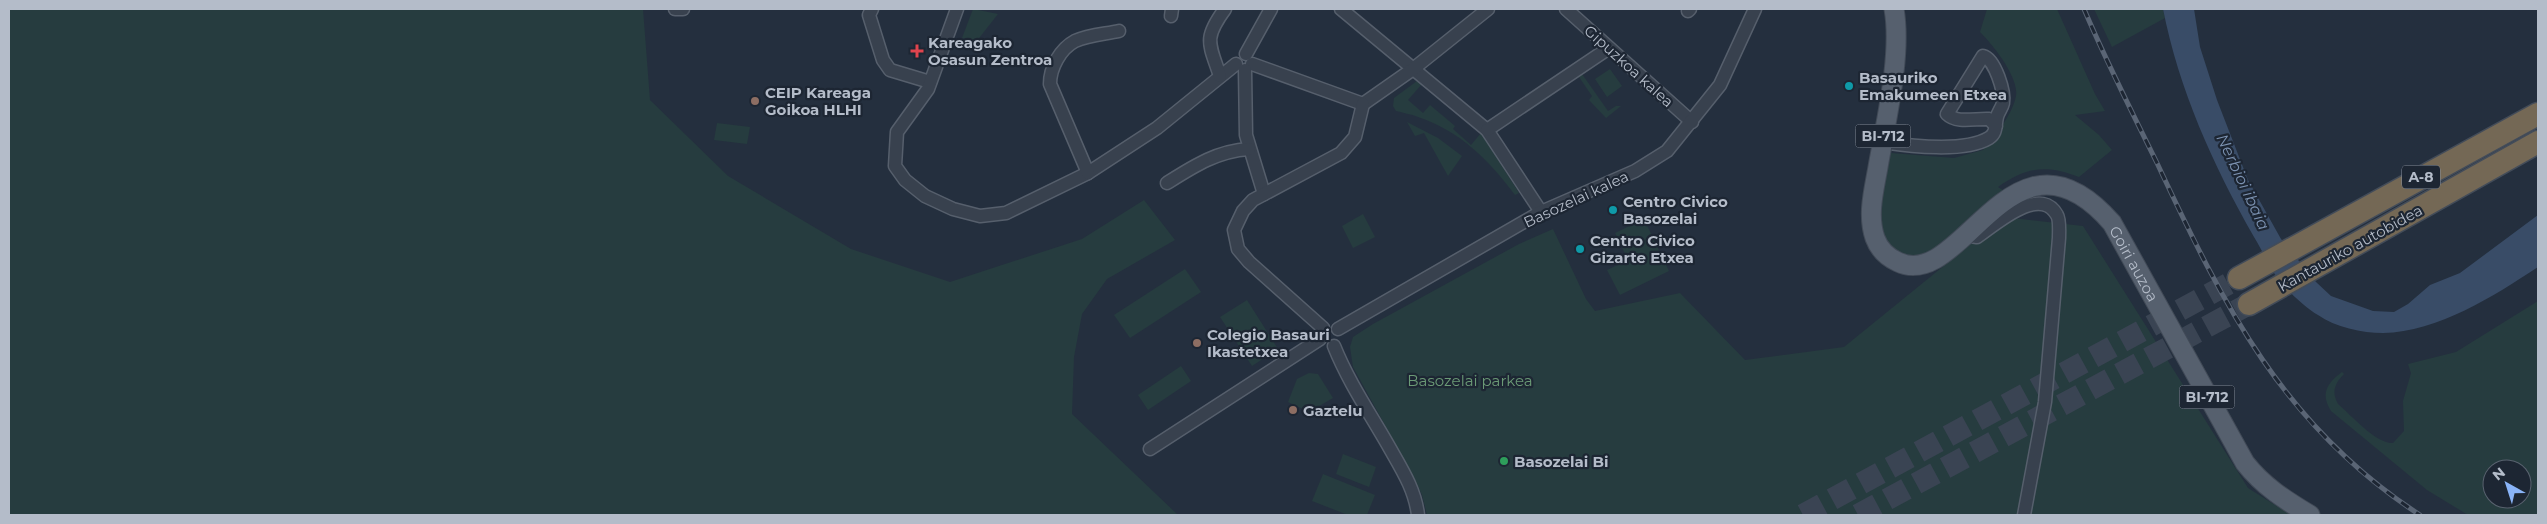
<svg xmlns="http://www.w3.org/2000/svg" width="2547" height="524" font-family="Montserrat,sans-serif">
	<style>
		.green { fill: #263c3f; fill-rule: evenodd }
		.water { fill: #394c67 }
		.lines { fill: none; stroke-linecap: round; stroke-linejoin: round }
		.motorway-tunnel { stroke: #3a4453; stroke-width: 22; stroke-dasharray: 22 11; stroke-linecap: butt }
		.minor-casing { stroke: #565f6c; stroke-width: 15 }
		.primary-casing { stroke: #414a57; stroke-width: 21 }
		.motorway-casing { stroke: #434c59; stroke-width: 25 }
		.minor { stroke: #38414e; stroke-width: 12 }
		.primary { stroke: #56606e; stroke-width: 19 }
		.motorway { stroke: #746855; stroke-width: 22 }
		.rail-casing { stroke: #5a6575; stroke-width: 5 }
		.rail { stroke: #1d2633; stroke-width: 3; stroke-dasharray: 9; stroke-linecap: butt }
		.health-dot { fill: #e0444e; stroke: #1d2633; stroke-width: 2 }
		.culture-dot { fill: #0f9aa8; stroke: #1d2633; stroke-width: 2 }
		.education-dot { fill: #8d6e63; stroke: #1d2633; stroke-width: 2 }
		.leisure-dot { fill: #2e9e5b; stroke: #1d2633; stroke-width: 2 }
		.labels { text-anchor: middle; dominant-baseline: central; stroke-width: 4.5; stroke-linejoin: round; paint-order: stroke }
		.shield { fill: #1d2633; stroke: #878f9c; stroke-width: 1 }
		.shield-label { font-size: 14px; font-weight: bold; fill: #b4bcc9 }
		.poi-label { font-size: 15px; font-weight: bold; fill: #b4bcc9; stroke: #1d2633; text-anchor: start }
		.street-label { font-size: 15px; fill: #b4bcc9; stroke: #1d2633 }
		.park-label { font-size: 15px; fill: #6b9a76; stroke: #1d2633 }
		.water-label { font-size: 16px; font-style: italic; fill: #7c92b1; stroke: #1d2633 }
	</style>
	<rect width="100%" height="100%" fill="#242f3e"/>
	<g class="green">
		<path d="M9,9H643L650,100L728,176L851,249L950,282L1082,239L1144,200L1175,240L1107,279L1082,314L1074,357L1072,414L1178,515H9Z"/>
		<path d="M973,9L998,14L976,42L962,38Z"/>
		<path d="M1987,9H2057L2095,94L2105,111L2075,115L2099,135L2112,150L2079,177C2046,164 2027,167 1998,187L2012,196L1918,261L1889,252L1877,222L1891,153L1954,158L1983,150C1995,135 2012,116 2016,96C2019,77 1993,45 1980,32Z"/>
		<path d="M2094,9H2163L2165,18L2112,47Z"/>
		<path d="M1610,69L1622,86L1607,97L1595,79Z"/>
		<path d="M1582,74L1608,111L1616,106H1621L1606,118L1589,100L1592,96L1579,77Z"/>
		<path d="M1417,81L1421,85L1408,100L1423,113L1430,105L1455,126L1453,129L1471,145L1481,133L1519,193L1515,195C1489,160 1460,131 1418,117C1411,114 1403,113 1396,111L1393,106L1394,98Z"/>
		<path d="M1407,122L1438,138L1462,156L1448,176L1424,133L1415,136Z"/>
		<path d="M717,123L750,127L747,144L714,140Z"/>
		<path d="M1363,214L1375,237L1353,248L1342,226Z"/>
		<path d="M2004,217L2083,226L2248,488L2291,515H1427L1422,495L1414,478L1353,367L1350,347L1353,337L1373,324L1519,244L1553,229L1586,299L1595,311L1680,293L1745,360L1844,347Z"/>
		<path d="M1644,219L1669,271L1620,295L1607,270L1628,260L1615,233Z"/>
		<path d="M1185,269L1201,292L1130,338L1114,315Z"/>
		<path d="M1247,300L1278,349L1252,366L1220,317Z"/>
		<path d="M2538,301V515H2468L2427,490L2331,411C2320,394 2327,383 2342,372L2344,374C2335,383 2331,392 2338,404C2351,415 2376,444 2393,443L2404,431L2403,401L2411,373L2408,364L2456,352ZM2492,469H2522V499H2492Z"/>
		<path d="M1181,366L1191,381L1148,410L1138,395Z"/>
		<path d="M1309,373L1318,374L1333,398L1309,412L1288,402L1297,379Z"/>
		<path d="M1343,454L1376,467L1369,487L1336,474Z"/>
		<path d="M1323,474L1375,495L1367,515H1348L1312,501Z"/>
	</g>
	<path class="water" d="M2163,9H2194L2200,47L2217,100L2248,180L2281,239L2316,282L2331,296L2373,311L2394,312L2408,304L2430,285L2460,273L2538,215V267C2494,296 2438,332 2383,333C2362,333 2335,327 2318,315C2305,308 2282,286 2274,273C2267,262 2261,248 2254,237C2213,165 2179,90 2163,9Z"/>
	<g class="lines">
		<g class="motorway-tunnel">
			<path d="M1803,515L2239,278"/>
			<path d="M1858,515L2249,304"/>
		</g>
		<defs>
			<g id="minor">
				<path d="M675,9H683"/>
				<path d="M872,9L869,15L883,60L890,70L930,82"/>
				<path d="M957,9L928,89L897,132L895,166L905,180L925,196L953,209L980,216L1006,213L1088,173L1157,128L1236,64"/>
				<path d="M1341,9L1487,130L1541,212"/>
				<path d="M1566,9L1692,122"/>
				<path d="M1688,11L1690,9"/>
				<path d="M1171,16L1172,9"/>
				<path d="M1246,54L1271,9"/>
				<path d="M1252,64L1363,104"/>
				<path d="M1245,70L1246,135L1264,194"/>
				<path d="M1220,76C1209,43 1203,39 1225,9"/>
				<path d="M1363,104L1413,69L1488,9"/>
				<path d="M1487,130L1609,48"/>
				<path d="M1882,142C1910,146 1964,153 1989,138C1997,133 1995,125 1997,117C1998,112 2002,108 2003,103C2005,92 1995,59 1983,56L1947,114C1957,124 1976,118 1989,119L1996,126"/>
				<path d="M1088,173L1050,84C1050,68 1060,49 1075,41C1088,35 1105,34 1119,31"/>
				<path d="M1167,183C1194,166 1217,151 1249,149"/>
				<path d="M1968,232L1971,236L1977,237C1995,225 2040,184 2057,215C2060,220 2059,231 2059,238L2045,402L2024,515"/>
				<path d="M1323,328L1249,262L1238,249L1234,230L1243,211L1253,200L1341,153L1355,137L1363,104"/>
				<path d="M1338,329L1541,212L1635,171L1667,151L1720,85L1755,9"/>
				<path d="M1334,346C1348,381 1369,412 1388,445C1401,468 1415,489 1418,515"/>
				<path d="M1150,449L1320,339"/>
			</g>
			<g id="primary">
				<path id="s1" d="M1894,9C1902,54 1886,121 1878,167C1874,190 1867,215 1875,238C1879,249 1887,257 1898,262C1963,293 2012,108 2112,223L2245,463C2263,486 2285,500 2310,515"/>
			</g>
			<g id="motorway">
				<path d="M2239,278L2538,114"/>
				<path d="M2249,304L2538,142"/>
			</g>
		</defs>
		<use href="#minor" class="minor-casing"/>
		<use href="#primary" class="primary-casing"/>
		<use href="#motorway" class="motorway-casing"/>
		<use href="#minor" class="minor"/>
		<use href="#primary" class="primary"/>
		<use href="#motorway" class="motorway"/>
		<defs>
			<path id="rail" d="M2084,9C2106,61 2132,112 2157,163C2224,306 2283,426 2420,515"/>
		</defs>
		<use href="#rail" class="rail-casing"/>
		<use href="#rail" class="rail"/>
	</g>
	<path class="health-dot" d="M914.5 43.5h5v5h5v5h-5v5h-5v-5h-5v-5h5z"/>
	<g class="culture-dot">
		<circle cx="1849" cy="86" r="5"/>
		<circle cx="1613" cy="210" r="5"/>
		<circle cx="1580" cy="249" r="5"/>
	</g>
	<g class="education-dot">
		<circle cx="755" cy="101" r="5"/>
		<circle cx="1197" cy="343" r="5"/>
		<circle cx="1293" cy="410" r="5"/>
	</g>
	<circle class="leisure-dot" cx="1504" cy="461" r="5"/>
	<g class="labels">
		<g class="shield">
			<rect x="1855.5" y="124.5" width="55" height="23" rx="4"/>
			<rect x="2402" y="165.5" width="38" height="23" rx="4"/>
			<rect x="2179.5" y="385.5" width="55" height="23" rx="4"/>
		</g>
		<g class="shield-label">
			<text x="1883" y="136">BI-712</text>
			<text x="2421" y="177">A-8</text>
			<text x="2207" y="397">BI-712</text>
		</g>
		<g class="poi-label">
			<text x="928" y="42">Kareagako<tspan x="928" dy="17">Osasun Zentroa</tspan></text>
			<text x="1859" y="77">Basauriko<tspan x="1859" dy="17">Emakumeen Etxea</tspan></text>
			<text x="765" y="92">CEIP Kareaga<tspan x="765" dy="17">Goikoa HLHI</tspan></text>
			<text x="1623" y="201">Centro Civico<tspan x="1623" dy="17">Basozelai</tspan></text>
			<text x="1590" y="240">Centro Civico<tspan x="1590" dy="17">Gizarte Etxea</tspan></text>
			<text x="1207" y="334">Colegio Basauri<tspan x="1207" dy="17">Ikastetxea</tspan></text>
			<text x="1303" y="410">Gaztelu</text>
			<text x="1514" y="461">Basozelai Bi</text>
		</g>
		<g class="street-label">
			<text transform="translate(1629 66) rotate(42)">Gipuzkoa kalea</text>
			<text transform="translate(1576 199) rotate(-25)">Basozelai kalea</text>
			<text transform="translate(2350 248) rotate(-29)">Kantauriko autobidea</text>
			<text stroke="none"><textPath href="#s1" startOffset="565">Goiri auzoa</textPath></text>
		</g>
		<g class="park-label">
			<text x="1470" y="380">Basozelai parkea</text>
		</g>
		<g class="water-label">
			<text transform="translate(2243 182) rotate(65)">Nerbioi ibaia</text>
		</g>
	</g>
	<rect width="2547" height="524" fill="none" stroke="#b4bcc9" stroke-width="20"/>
	<g transform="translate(2507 484) rotate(321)"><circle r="24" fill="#1d2633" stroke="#59626f"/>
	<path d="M0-4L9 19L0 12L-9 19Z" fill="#8ab4f8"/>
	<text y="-8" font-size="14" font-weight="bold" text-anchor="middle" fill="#b4bcc9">N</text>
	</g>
</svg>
